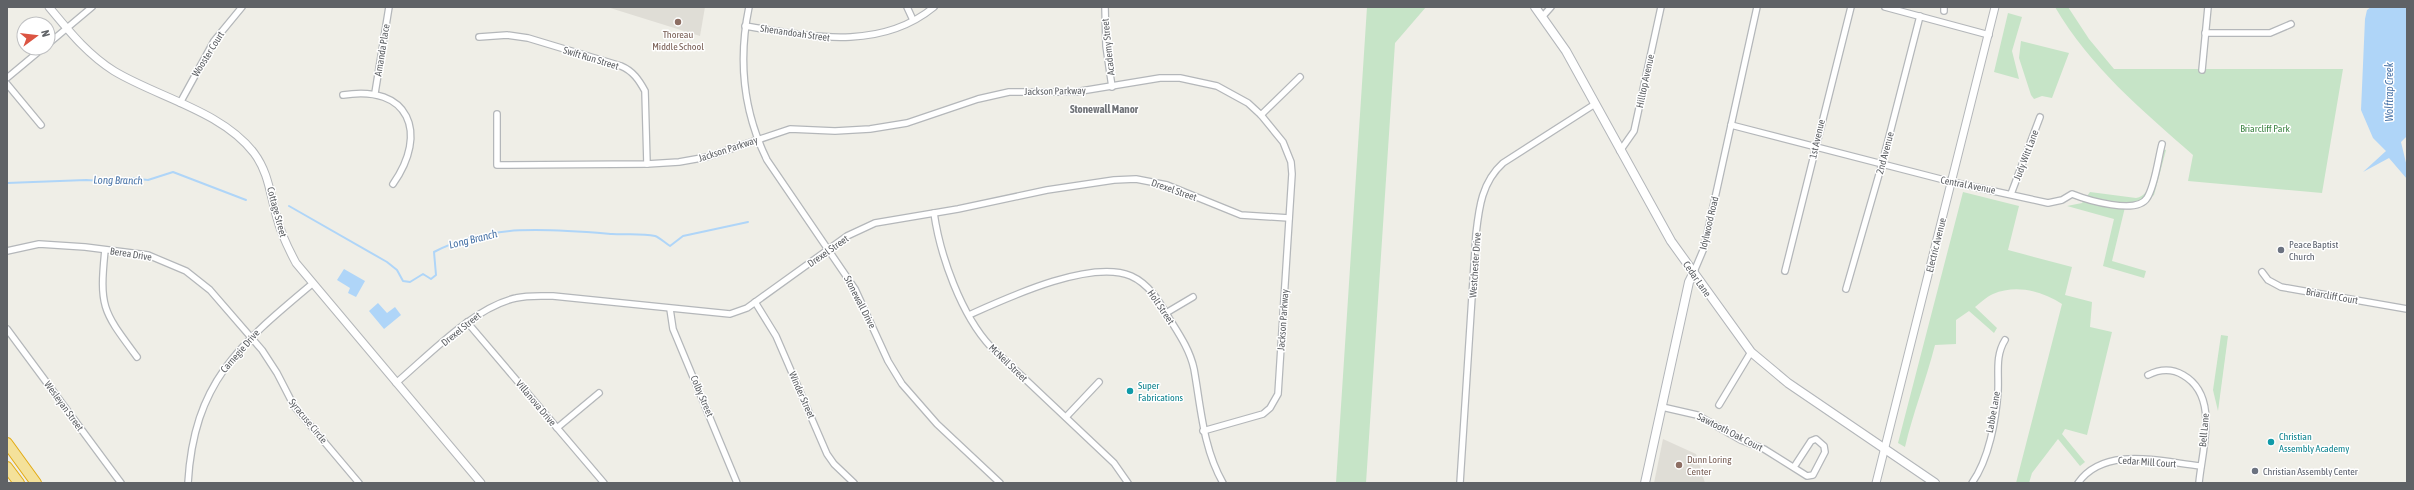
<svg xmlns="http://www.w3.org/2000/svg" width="2414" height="490" font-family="'Asap Condensed',sans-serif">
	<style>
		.education { fill: #dfddd6 }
		.green { fill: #c6e4c7 }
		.water { fill: #afd5f8 }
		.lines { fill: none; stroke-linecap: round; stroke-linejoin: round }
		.stream { stroke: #afd5f8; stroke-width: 2 }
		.minor-casing { stroke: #b4b7ba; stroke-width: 8 }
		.tertiary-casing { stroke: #b4b7ba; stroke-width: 9 }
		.secondary-casing { stroke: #b3b6ba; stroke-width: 10 }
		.motorway-casing { stroke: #e2aa14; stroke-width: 12 }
		.minor { stroke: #fff; stroke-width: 5.5 }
		.tertiary { stroke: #fff; stroke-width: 7 }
		.secondary { stroke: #fff; stroke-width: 8 }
		.motorway { stroke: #f4e19a; stroke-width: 10 }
		.education-dot { fill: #8d6e63; stroke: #fff; stroke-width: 1.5 }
		.worship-dot { fill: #6b7280; stroke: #fff; stroke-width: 1.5 }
		.culture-dot { fill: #0f9aa8; stroke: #fff; stroke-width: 1.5 }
		.labels { text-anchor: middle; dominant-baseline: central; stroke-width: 3; stroke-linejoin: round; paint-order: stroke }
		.street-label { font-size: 10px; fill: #5f6266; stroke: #fff }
		.education-label { font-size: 10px; fill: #785e54; stroke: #fff }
		.park-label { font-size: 10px; fill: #3e8544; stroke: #fff }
		.worship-label { font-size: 10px; fill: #5b616d; stroke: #fff; text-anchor: start }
		.culture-label { font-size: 10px; fill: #0d838f; stroke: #fff; text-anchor: start }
		.water-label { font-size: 11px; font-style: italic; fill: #4c76a9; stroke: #fff }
		.neighbourhood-label { font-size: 11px; font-weight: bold; fill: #707378; stroke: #fff }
	</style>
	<rect width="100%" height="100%" fill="#efeee7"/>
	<g class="education">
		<path d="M607,7H705L700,36Z"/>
		<path d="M1663,439L1696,454L1705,483H1654Z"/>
	</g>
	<g class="green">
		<path d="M1367,7H1426L1395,43L1366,483H1336Z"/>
		<path d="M2055,7H2068L2089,39L2114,69H2343L2322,193L2188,181L2193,155C2142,110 2090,67 2055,7Z"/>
		<path d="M2008,13L2022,17L2012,51L2019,79L1994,72Z"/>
		<path d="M2021,41L2069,53L2052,98L2042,96L2034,99L2031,95L2019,58Z"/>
		<path d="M2159,148L2166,150L2154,195L2144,204L2126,203L2112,261L2146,271L2144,278L2103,266L2114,219L2067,206L2082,203L2090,192L2136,198C2154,196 2156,162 2159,148Z"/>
		<path d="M1963,192L2019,206L2008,250L2072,267L2065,295L2092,302L2090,327L2112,332L2087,435L2065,429L2062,434L2085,462L2080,466L2058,439L2032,473L2029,483H2016L2062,304C2042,291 2016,284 1993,294C1986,297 1980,303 1975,307L1997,328L1994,333L1969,311L1956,320V344L1935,345C1926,380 1913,413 1905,447L1898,443Z"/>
		<path d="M2221,335L2228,336L2218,411L2213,390Z"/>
	</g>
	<g class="water">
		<path d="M2371,7H2407V136L2401,142L2407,167V179L2389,158L2363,172L2386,151L2373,138L2361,110L2365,19L2367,10Z"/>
		<path d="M344,269L365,281L356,297L348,293L350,288L337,280Z"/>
		<path d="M378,303L387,313L395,307L401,315L384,329L369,311Z"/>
	</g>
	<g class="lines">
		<g class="stream">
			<path d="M7,183L86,180L117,182L130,178L148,180L173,172L246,200"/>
			<path d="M289,206L387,262L397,270L403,281L410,282L423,274L431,279L436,275L434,252C489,223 552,229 612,234C626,235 641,233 655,236C659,237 665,243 670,246L683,236L748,222"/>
		</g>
		<defs>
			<g id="minor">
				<path d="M749,7C738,60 743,111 767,160L855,289L888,361L902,384L937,424L1000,483"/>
				<path d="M907,7L913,20"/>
				<path d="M1105,7L1106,46L1112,87"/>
				<path d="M1885,7L1989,35"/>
				<path d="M1944,11V7"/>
				<path d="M1543,16L1551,7"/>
				<path d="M745,26C809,36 879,52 934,7"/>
				<path d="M2205,33H2270L2291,24"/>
				<path d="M479,37L507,35L528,38L621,66C633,71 639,80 645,91L647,164"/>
				<path d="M48,44L92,7"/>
				<path d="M2202,70L2208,7"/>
				<path d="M7,78L43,48"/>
				<path d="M7,84L41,125"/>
				<path d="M375,93L389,7"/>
				<path d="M343,95C409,84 429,133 393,184"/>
				<path d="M180,103L214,41L242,7"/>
				<path d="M497,114V165L647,164L679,162L707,157L790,129L835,131L870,129L907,123L978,99L1009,92H1075L1160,78H1180L1217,86L1248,103L1261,115L1283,142L1291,162L1292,174L1278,394L1270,408L1263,414L1203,431"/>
				<path d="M1261,115L1300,77"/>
				<path d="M1731,125L1952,182L2048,203L2062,200L2072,194C2087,200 2137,215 2147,198C2155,186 2158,159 2162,144"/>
				<path d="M1620,151L1634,131L1661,7"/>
				<path d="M2011,194L2040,117"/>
				<path d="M934,213C940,255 961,315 991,347L1114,463L1128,483"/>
				<path d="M105,250C99,308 103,311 137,357"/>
				<path d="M7,251L39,244L85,247L148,255L186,271L210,290L262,350L277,373L294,406L359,483"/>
				<path d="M1785,271L1851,7"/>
				<path d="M2262,272L2268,280L2281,287L2407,309"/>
				<path d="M1693,274L1704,248L1757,7"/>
				<path d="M1846,289L1882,164L1920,16"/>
				<path d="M755,302L776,336L827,454L834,464L854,483"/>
				<path d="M670,309L673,329L737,483"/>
				<path d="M1166,313L1193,297"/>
				<path d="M969,315C1007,298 1090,259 1131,276C1149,284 1159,301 1169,318C1179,334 1190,350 1194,369C1201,408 1203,448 1223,483"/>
				<path d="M467,322L604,483"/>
				<path d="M7,329L121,483"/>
				<path d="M2148,375C2160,369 2171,368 2183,375C2220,396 2202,449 2199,483"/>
				<path d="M396,383C429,355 474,307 516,298C528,295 541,296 553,296L730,314L747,308L847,236L875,223L958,209L1047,190L1114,180L1136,179L1167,185L1241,215L1289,218"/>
				<path d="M1719,405L1751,352"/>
				<path d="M1662,407L1697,415L1741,440L1764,449L1807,476L1813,475L1825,452L1824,446L1816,439L1811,441L1794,467"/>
				<path d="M1066,417L1099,382"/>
				<path d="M557,428L599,393"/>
				<path d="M188,483C194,382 239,345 312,284"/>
				<path d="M1460,483L1476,234C1479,207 1482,182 1503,163L1595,104"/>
				<path d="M1972,483C1989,459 1996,420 1998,391C1999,373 1995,356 2005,340"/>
				<path d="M2078,483C2105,445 2161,462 2201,466"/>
			</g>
			<g id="tertiary">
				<path d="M49,7C69,31 87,54 114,71C157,97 222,111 254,153C269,173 270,195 277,218C281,234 288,248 296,263L481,483"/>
				<path d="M1876,483L1995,7"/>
			</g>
			<g id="secondary">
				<path d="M1535,7L1566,51L1671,241L1751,352L1788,383L1935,483"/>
				<path d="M1645,483L1689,282L1693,274"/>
			</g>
			<g id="motorway">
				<path d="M7,443L36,483"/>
				<path d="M7,467L19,483"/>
			</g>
		</defs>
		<use href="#minor" class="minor-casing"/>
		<use href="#tertiary" class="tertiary-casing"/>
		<use href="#secondary" class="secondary-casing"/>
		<use href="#motorway" class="motorway-casing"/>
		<use href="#minor" class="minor"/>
		<use href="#tertiary" class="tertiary"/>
		<use href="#secondary" class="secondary"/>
		<use href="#motorway" class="motorway"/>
	</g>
	<g class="education-dot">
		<circle cx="678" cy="22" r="4"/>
		<circle cx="1679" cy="465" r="4"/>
	</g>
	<g class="worship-dot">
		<circle cx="2281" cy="250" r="4"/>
		<circle cx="2255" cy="471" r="4"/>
	</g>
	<g class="culture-dot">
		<circle cx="1130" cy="391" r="4"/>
		<circle cx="2271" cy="442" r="4"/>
	</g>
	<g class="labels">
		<g class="street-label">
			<text transform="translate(795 33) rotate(8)">Shenandoah Street</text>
			<text transform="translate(1108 47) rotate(-96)">Academy Street</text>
			<text transform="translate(382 50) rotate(-81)">Amanda Place</text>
			<text transform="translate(208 54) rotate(-58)">Wooster Court</text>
			<text transform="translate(591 58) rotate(17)">Swift Run Street</text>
			<text transform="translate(1645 81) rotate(-78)">Hilltop Avenue</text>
			<text transform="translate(1055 91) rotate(-1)">Jackson Parkway</text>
			<text transform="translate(1817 139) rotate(-77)">1st Avenue</text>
			<text transform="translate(728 149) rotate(-18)">Jackson Parkway</text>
			<text transform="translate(1885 153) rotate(-75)">2nd Avenue</text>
			<text transform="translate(2026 155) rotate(-69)">Judy Witt Lane</text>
			<text transform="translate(1968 185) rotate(11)">Central Avenue</text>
			<text transform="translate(1174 190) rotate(19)">Drexel Street</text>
			<text transform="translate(277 212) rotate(75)">Cottage Street</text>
			<text transform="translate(1709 223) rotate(-77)">Idylwood Road</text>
			<text transform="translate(1936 245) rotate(-76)">Electric Avenue</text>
			<text transform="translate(828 251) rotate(-35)">Drexel Street</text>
			<text transform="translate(131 254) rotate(9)">Berea Drive</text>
			<text transform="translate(1475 265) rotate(-86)">Westchester Drive</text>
			<text transform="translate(1697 279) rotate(55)">Cedar Lane</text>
			<text transform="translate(2332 296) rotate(10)">Briarcliff Court</text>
			<text transform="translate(860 302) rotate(63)">Stonewall Drive</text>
			<text transform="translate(1161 307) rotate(56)">Holt Street</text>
			<text transform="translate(1283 320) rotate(-86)">Jackson Parkway</text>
			<text transform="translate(461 329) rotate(-39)">Drexel Street</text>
			<text transform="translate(240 351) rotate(-49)">Carnegie Drive</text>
			<text transform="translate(1008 363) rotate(44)">McNeil Street</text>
			<text transform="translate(802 395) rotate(66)">Winder Street</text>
			<text transform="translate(702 396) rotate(67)">Colby Street</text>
			<text transform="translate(536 403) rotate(50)">Villanova Drive</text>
			<text transform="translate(64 406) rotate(54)">Wesleyan Street</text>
			<text transform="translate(1993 412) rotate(-80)">Labbe Lane</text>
			<text transform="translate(308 421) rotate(51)">Syracuse Circle</text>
			<text transform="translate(2204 430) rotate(-85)">Bell Lane</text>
			<text transform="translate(1730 432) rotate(27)">Sawtooth Oak Court</text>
			<text transform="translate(2147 462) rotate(4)">Cedar Mill Court</text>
		</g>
		<g class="education-label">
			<text x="678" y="34">Thoreau<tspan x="678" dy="12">Middle School</tspan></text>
			<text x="1687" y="459" text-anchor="start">Dunn Loring<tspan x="1687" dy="12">Center</tspan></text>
		</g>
		<g class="park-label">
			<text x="2265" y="128">Briarcliff Park</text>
		</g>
		<g class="worship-label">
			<text x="2289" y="244">Peace Baptist<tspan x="2289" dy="12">Church</tspan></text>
			<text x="2263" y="471">Christian Assembly Center</text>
		</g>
		<g class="culture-label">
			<text x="1138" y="385">Super<tspan x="1138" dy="12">Fabrications</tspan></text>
			<text x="2279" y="436">Christian<tspan x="2279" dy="12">Assembly Academy</tspan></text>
		</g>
		<g class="water-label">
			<text transform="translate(2389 92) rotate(-90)">Wolftrap Creek</text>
			<text transform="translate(118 180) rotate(1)">Long Branch</text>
			<text transform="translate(473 239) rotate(-14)">Long Branch</text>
		</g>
		<g class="neighbourhood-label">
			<text x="1104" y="109">Stonewall Manor</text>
		</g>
	</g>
	<rect width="2414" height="490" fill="none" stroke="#5f6266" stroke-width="16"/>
	<g transform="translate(36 36) rotate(75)"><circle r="19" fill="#ffffff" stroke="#bfc0c2"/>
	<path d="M0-3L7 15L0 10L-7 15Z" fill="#db5442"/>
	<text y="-6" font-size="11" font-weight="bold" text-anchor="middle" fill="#5f6266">N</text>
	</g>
</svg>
